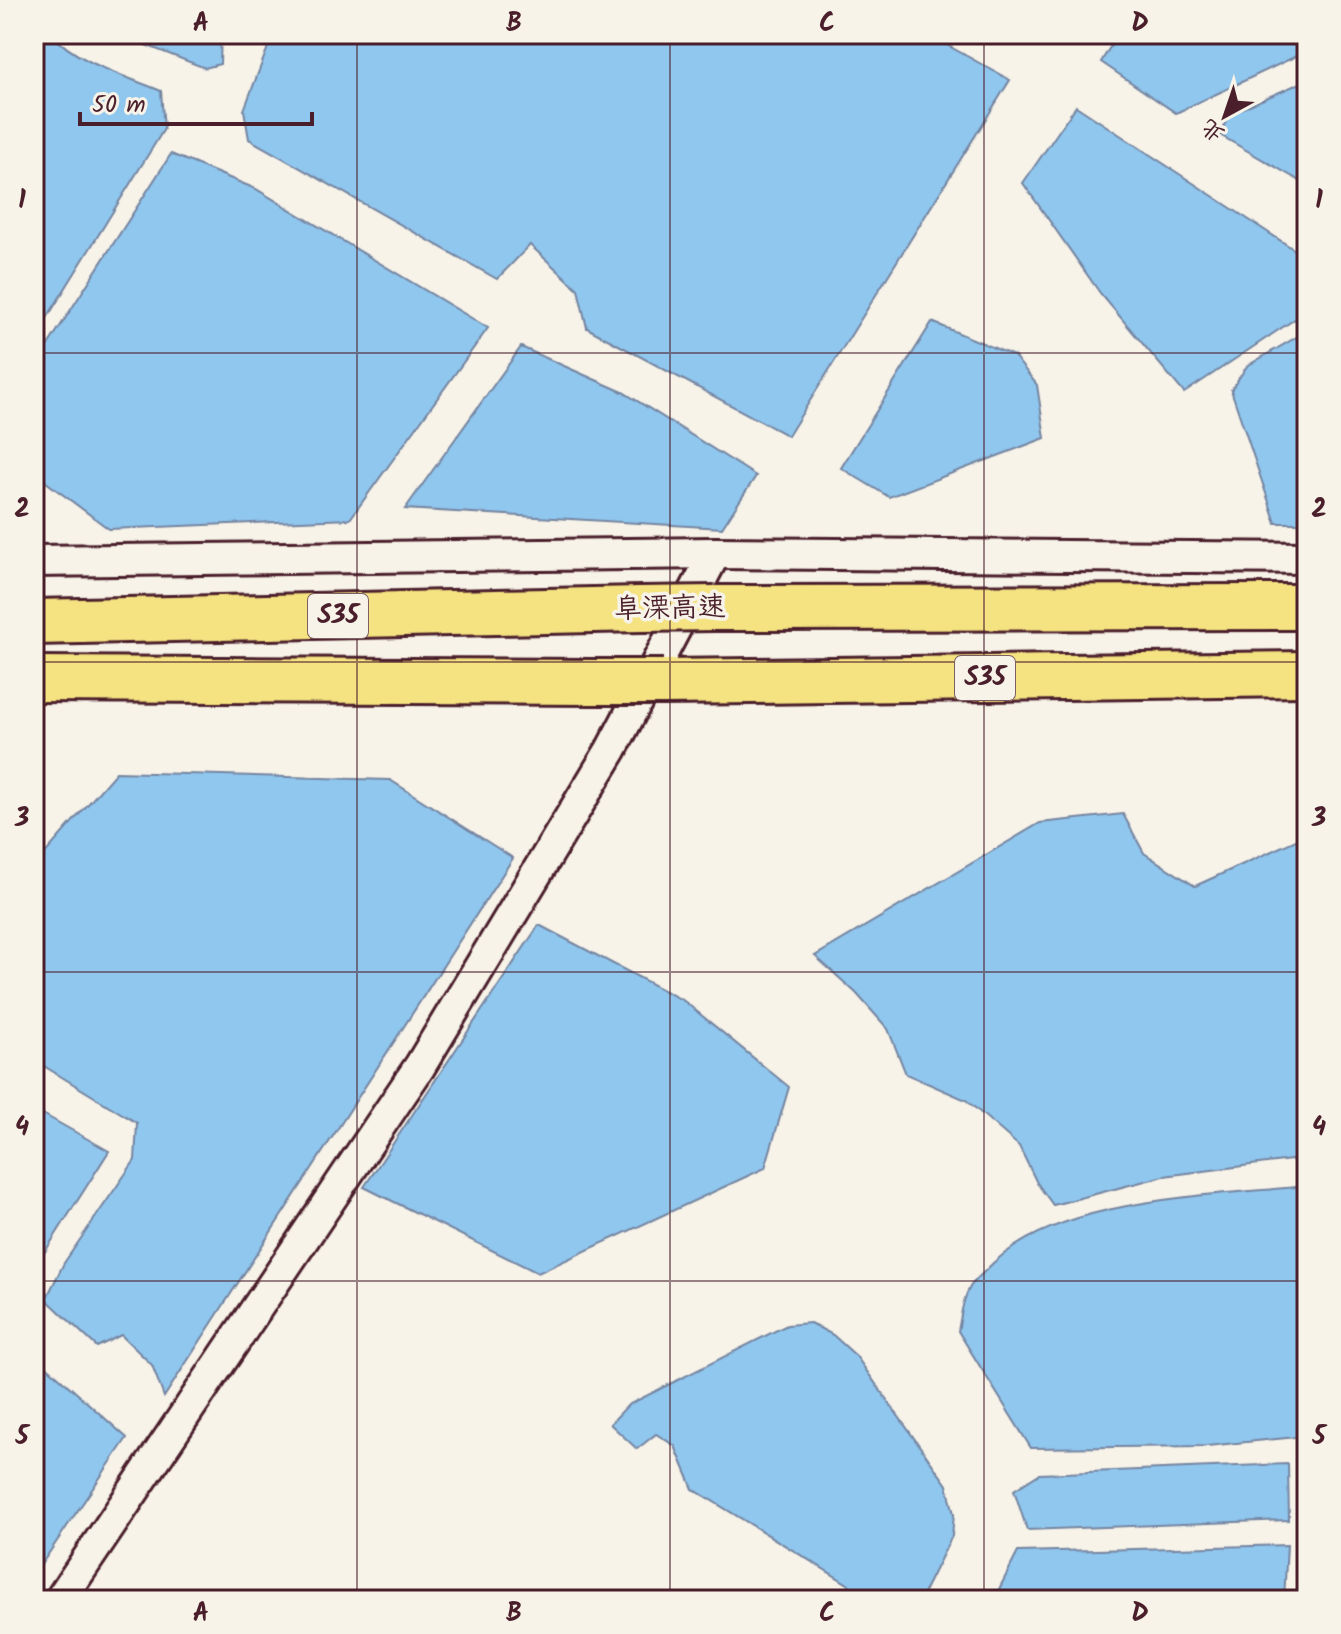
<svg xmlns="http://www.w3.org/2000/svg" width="1341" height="1634" font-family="Kalam,'LXGW WenKai TC',sans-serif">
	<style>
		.water { fill: #90c7ee; stroke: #7484a0; stroke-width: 2 }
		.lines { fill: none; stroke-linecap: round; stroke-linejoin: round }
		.minor-casing { stroke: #4a1f2b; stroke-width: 36 }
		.highway-casing { stroke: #4a1f2b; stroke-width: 50 }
		.minor { stroke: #f7f3e8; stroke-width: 30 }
		.highway { stroke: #f5e382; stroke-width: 44 }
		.highway-bridge-casing { stroke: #4a1f2b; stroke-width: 50; stroke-linecap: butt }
		.highway-bridge { stroke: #f5e382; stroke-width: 44 }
		.grid { fill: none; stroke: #4a1f2b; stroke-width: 2; stroke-opacity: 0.55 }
		.labels { text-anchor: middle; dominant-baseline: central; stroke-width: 7; stroke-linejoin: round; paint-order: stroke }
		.shield { fill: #f7f3e8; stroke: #7e5f64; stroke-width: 2 }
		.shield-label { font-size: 26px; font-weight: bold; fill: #4a1f2b }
		.street-label { font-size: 28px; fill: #4a1f2b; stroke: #f7f3e8 }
		.neatline { fill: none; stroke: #4a1f2b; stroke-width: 3 }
		.grid-label { font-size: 26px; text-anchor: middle; font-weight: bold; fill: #4a1f2b }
	</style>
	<rect width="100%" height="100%" fill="#f7f3e8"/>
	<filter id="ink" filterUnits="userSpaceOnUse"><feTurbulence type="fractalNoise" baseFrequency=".0125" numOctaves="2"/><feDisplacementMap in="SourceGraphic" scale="16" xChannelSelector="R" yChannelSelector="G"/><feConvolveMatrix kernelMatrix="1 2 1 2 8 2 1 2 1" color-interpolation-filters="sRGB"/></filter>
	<g filter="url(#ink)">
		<g class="water">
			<path d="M34,34H52C75,62 128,77 161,91L164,129L34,339Z"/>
			<path d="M117,34H221L220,64L205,68Z"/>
			<path d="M273,34H927L1010,80L788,436L587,328L578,289L530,245L497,279L249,139L244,110Z"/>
			<path d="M1118,34H1306L1307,51L1176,113L1101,62Z"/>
			<path d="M1307,80V185L1220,135L1229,114Z"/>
			<path d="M1076,106L1307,258V311L1184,393L1100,293L1023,183Z"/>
			<path d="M171,154L256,189L488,328L350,519L109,529L34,473V367Z"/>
			<path d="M932,322L1014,356L1037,385L1045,438L889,497L841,468Z"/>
			<path d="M1307,331V523H1276L1231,390L1247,366Z"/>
			<path d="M521,347L623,392L756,476L722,528L405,509Z"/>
			<path d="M116,772L390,780L513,858L164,1397L152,1365L121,1335L97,1347L46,1299L64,1263L135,1160L137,1123L34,1060V866Z"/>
			<path d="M1123,814L1144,853L1195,886L1307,835V1158L1164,1176L1053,1205L1037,1183L1019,1146L966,1100L906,1074L888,1029L856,993L815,956L1040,823Z"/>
			<path d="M539,925L684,1001L789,1087L765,1168L538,1273L364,1187Z"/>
			<path d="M34,1109L109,1151L39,1261L34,1262Z"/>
			<path d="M1307,1186V1436L1207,1446L1031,1448L958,1331C961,1318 962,1300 969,1289C972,1282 980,1276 985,1271C1054,1196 1212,1196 1307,1186Z"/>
			<path d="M810,1323L833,1335L856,1356L947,1485L954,1514L952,1536L920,1600H874L693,1489L675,1446L656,1434L637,1449L610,1424L628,1405L787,1325Z"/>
			<path d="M34,1355L127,1438L34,1575Z"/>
			<path d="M1288,1464L1289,1520L1027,1530L1014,1490L1039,1474Z"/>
			<path d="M1287,1545L1284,1600H1021L995,1597L1018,1552Z"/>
		</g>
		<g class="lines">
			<defs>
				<g id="minor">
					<path d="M34,561L715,553L1307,558"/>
					<path d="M60,1600L420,1066L611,750L715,553"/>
				</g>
				<g id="highway">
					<path d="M715,608L1307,607"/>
					<path d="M34,622L641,609"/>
					<path d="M34,679L595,682"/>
					<path d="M663,682L1307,674"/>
				</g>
			</defs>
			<use href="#minor" class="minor-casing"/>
			<use href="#highway" class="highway-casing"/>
			<use href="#minor" class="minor"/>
			<use href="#highway" class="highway"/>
			<defs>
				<g id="highway-bridge">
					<path d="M641,609L715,608"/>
					<path d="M595,682H663"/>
				</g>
			</defs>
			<use href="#highway-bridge" class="highway-bridge-casing"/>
			<use href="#highway-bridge" class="highway-bridge"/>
		</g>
	</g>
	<path class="grid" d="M357,34V1600M670,34V1600M984,34V1600M34,353H1307M34,662H1307M34,972H1307M34,1281H1307"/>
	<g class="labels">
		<g class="shield">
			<rect x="308" y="594" width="60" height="44" rx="6"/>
			<rect x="955" y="656" width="60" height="44" rx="6"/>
		</g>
		<g class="shield-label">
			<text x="338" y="616">S35</text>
			<text x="985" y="678">S35</text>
		</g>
		<g class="street-label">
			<text transform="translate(670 609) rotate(-1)">阜溧高速</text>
		</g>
	</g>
	<rect width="1341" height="1634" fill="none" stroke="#f7f3e8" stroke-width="88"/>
	<g transform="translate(1225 116) rotate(220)" stroke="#f7f3e8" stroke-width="6" paint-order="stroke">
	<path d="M0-6L14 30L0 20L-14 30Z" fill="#4a1f2b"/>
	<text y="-12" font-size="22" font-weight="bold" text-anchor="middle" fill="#4a1f2b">北</text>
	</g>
	<path d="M80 112v12h232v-12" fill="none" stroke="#4a1f2b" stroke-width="4"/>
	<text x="92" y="112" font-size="24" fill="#4a1f2b" stroke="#f7f3e8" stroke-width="6" paint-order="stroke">50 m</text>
	<rect x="44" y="44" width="1253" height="1546" class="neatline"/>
	<g class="grid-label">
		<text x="201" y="31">A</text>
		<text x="514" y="31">B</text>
		<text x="827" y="31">C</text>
		<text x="1140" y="31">D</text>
		<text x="22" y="208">1</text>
		<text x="1319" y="208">1</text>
		<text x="22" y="517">2</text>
		<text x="1319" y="517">2</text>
		<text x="22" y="826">3</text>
		<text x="1319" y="826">3</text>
		<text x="22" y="1135">4</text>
		<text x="1319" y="1135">4</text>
		<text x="22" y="1444">5</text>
		<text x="1319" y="1444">5</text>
		<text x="201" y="1621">A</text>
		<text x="514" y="1621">B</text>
		<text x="827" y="1621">C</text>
		<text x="1140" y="1621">D</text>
	</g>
</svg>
